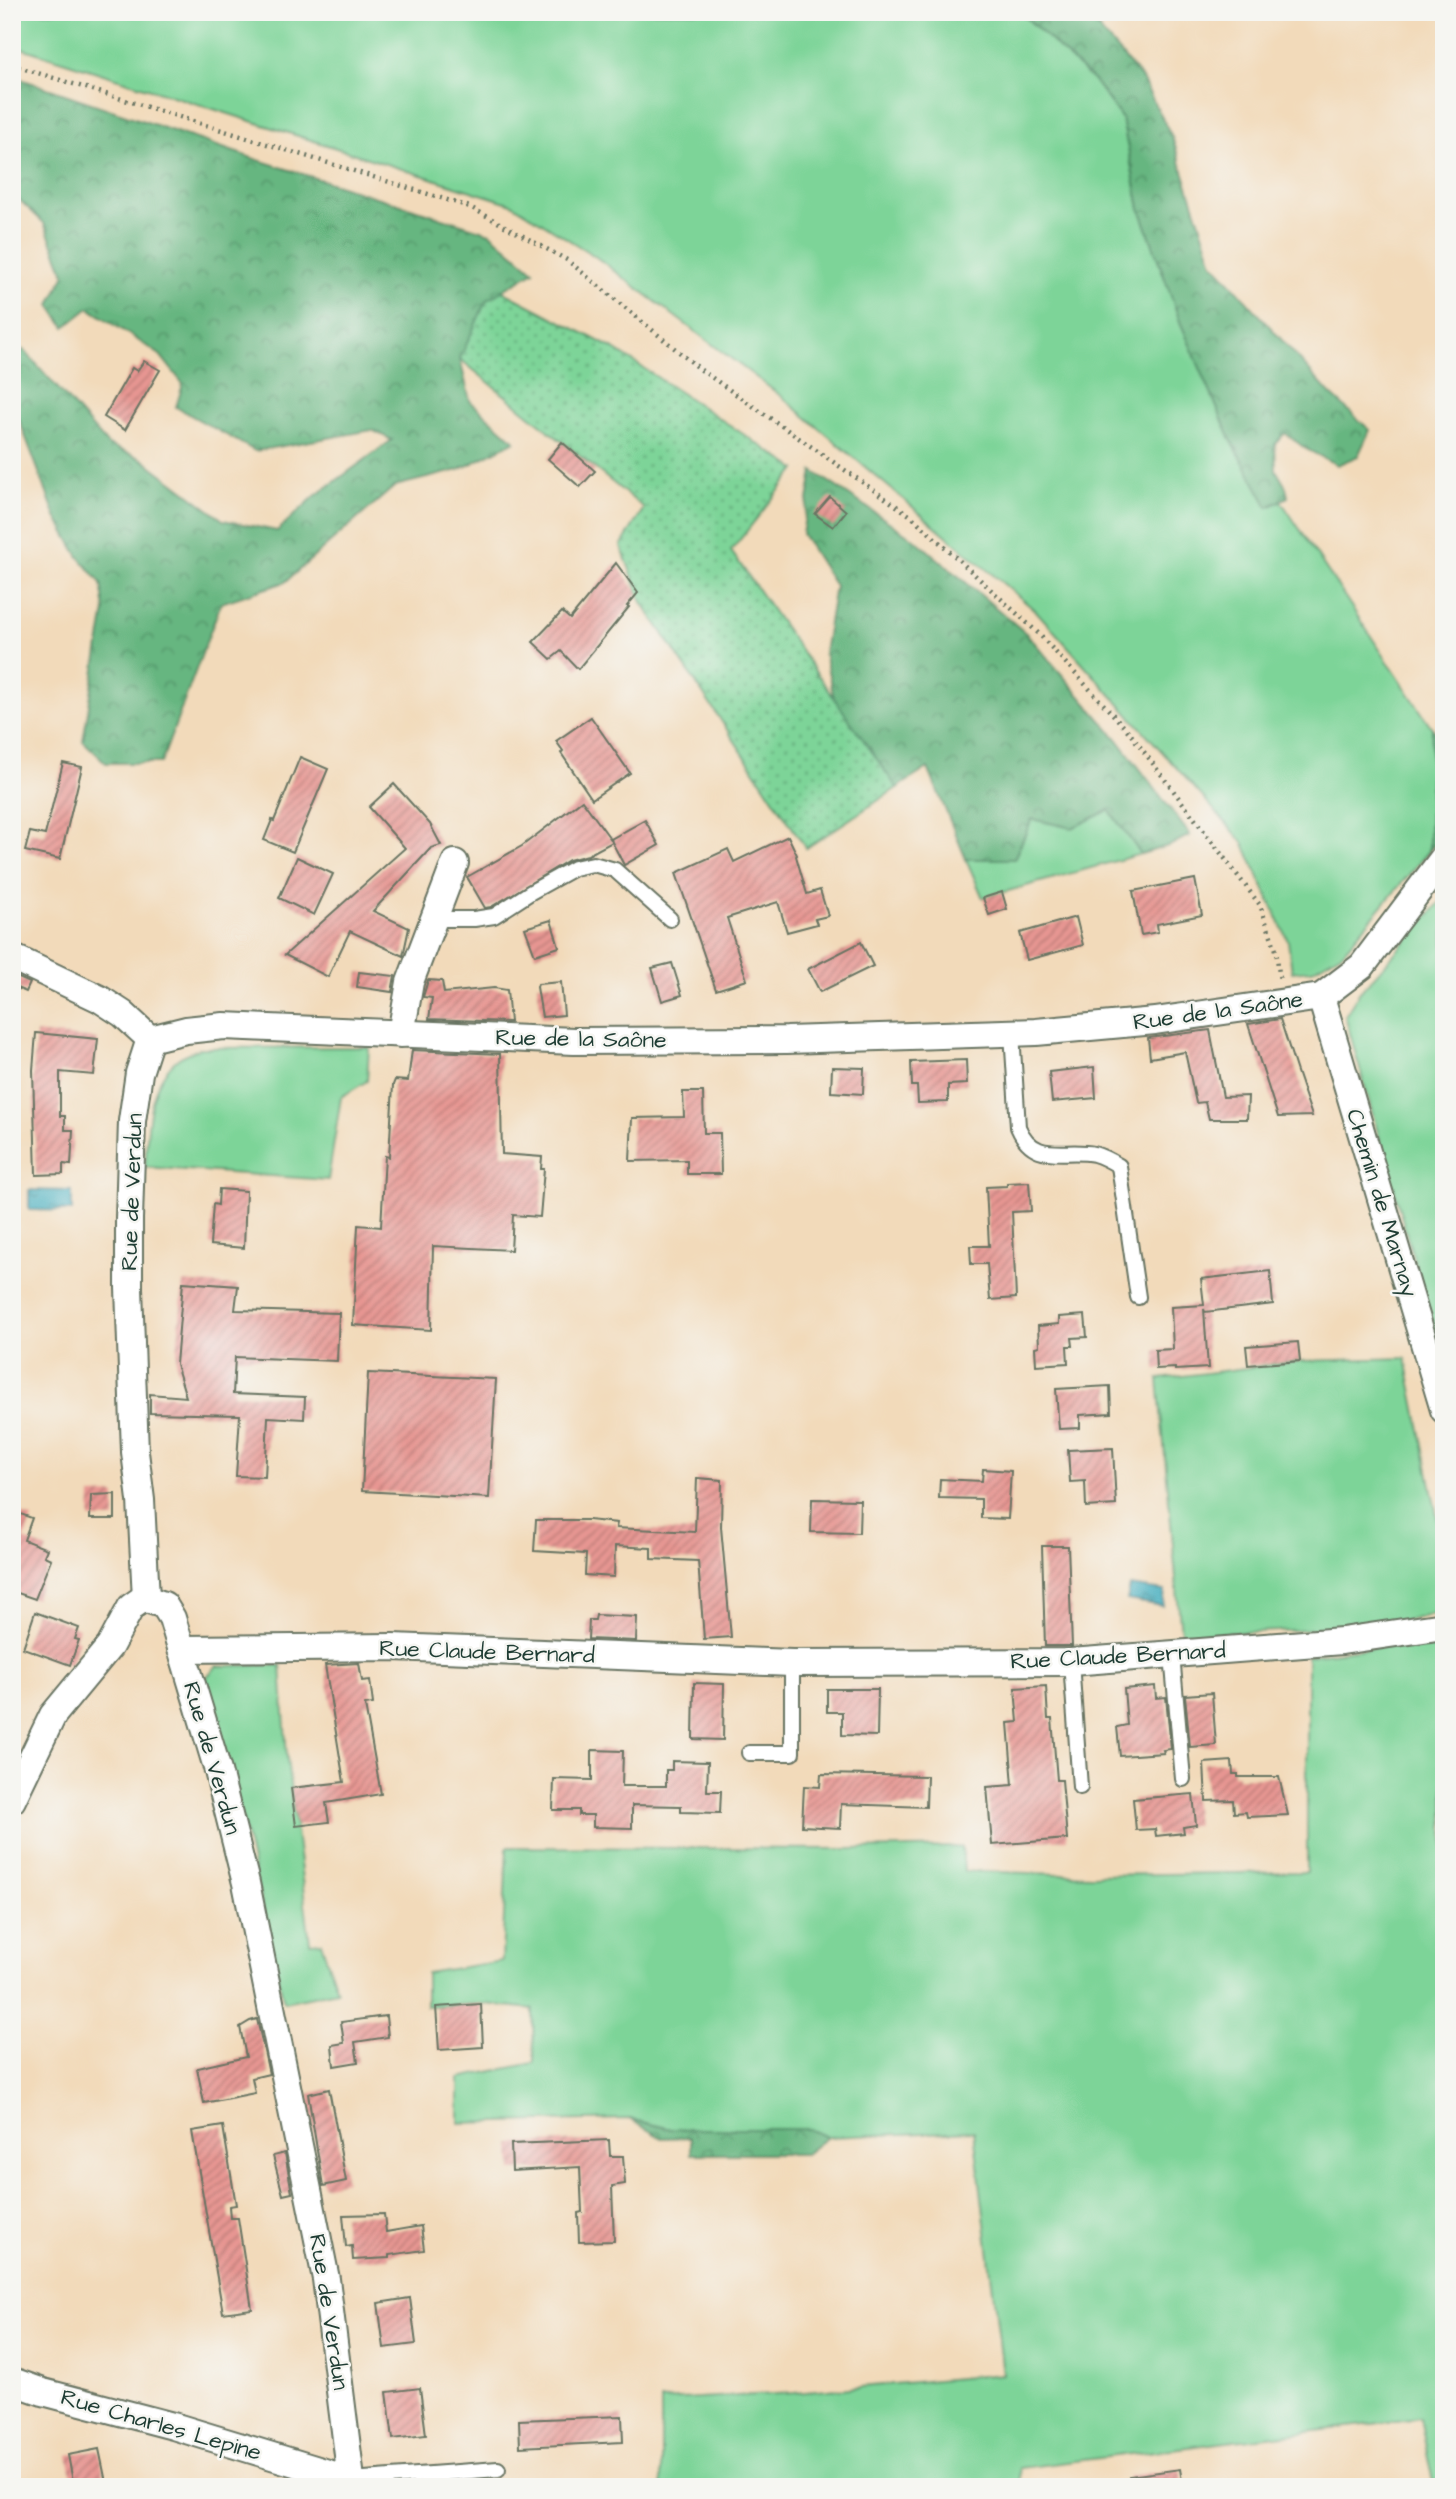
<svg xmlns="http://www.w3.org/2000/svg" width="1456" height="2499" font-family="'Architects Daughter',sans-serif">
	<style>
		.grass { fill: #7dd498; stroke: #4e8866; stroke-width: 2 }
		.forest { fill: url(#forest-crowns); stroke: #427a5a; stroke-width: 2 }
		.park { fill: url(#park-dots); stroke: #4e8866; stroke-width: 2 }
		.water { fill: url(#water-ripples); stroke: #2f7478; stroke-width: 2 }
		.building { fill: url(#building-hatch) }
		.lines { fill: none; stroke-linecap: round; stroke-linejoin: round }
		.lane-casing { stroke: #697463; stroke-width: 18 }
		.street-casing { stroke: #697463; stroke-width: 30 }
		.path { stroke: #697463; stroke-width: 4.5; stroke-dasharray: 2 5; stroke-linecap: butt }
		.lane { stroke: #fff; stroke-width: 14 }
		.street { stroke: #fff; stroke-width: 26 }
		.labels { text-anchor: middle; dominant-baseline: central; stroke-width: 5; stroke-linejoin: round; paint-order: stroke }
		.street-label { font-size: 23px; fill: #1f3d34; stroke: #f6f6f2 }
	</style>
	<defs>
		<pattern id="forest-crowns" width="20" height="18" patternUnits="userSpaceOnUse" patternTransform="scale(1.75)"><rect width="20" height="18" fill="#66b680"/><path d="M2 6a3 3 0 1 1 6 0M12 15a3 3 0 1 1 6 0" fill="none" stroke="#53956a"/></pattern>
		<pattern id="park-dots" width="8" height="8" patternUnits="userSpaceOnUse" patternTransform="scale(1.75)"><rect width="8" height="8" fill="#7dd498"/><path d="M2 2h.1M6 6h.1" fill="none" stroke="#66ad7d" stroke-width="1.8" stroke-linecap="round"/></pattern>
		<pattern id="water-ripples" width="26" height="14" patternUnits="userSpaceOnUse" patternTransform="scale(1.75)"><rect width="26" height="14" fill="#3facbd"/><path d="M2 4q2-2 4 0t4 0M15 11q2-2 4 0t4 0" fill="none" stroke="#348d9a"/></pattern>
		<pattern id="building-hatch" width="6" height="6" patternUnits="userSpaceOnUse" patternTransform="scale(1.75)"><rect width="6" height="6" fill="#e79692"/><path d="M-1 1l2-2M0 6l6-6M5 7l2-2" fill="none" stroke="#bb7c78"/></pattern>
	</defs>
	<rect width="100%" height="100%" fill="#f6f6f2"/>
	<filter id="ink" filterUnits="userSpaceOnUse"><feTurbulence type="fractalNoise" baseFrequency=".0143" numOctaves="2"/><feDisplacementMap in="SourceGraphic" scale="14" xChannelSelector="R" yChannelSelector="G"/><feConvolveMatrix kernelMatrix="1 2 1 2 8 2 1 2 1" color-interpolation-filters="sRGB"/></filter>
	<filter id="wash" filterUnits="userSpaceOnUse"><feTurbulence type="fractalNoise" baseFrequency=".00686" numOctaves="4" result="noise"/><feDisplacementMap in="SourceGraphic" scale="28" xChannelSelector="R" yChannelSelector="G"/><feGaussianBlur stdDeviation="1.57" result="paint"/><feColorMatrix in="noise" values="0 0 0 0 0 0 0 0 0 0 0 0 0 0 0 0 0 1.4 0 .05"/><feComposite in="paint" operator="in"/></filter>
	<g filter="url(#wash)">
		<rect width="100%" height="100%" fill="#f2daba"/>
		<g class="grass">
			<path d="M12,12H1020L1095,82L1122,119L1140,208L1181,324L1269,507L1281,501L1432,728L1429,851L1343,952L1312,970L1292,972L1288,941L1243,842L1037,612L781,396L596,257L512,204L12,45Z"/>
			<path d="M1109,810L1141,854L983,898L966,859H1014L1032,819L1072,828Z"/>
			<path d="M1444,898V1367L1345,1016L1359,993Z"/>
			<path d="M369,1047L367,1081L341,1097L328,1180L145,1167C148,1130 146,1083 179,1058C185,1054 193,1052 200,1048Z"/>
			<path d="M1406,1358L1444,1552V1610C1415,1622 1384,1623 1354,1626C1296,1631 1239,1633 1181,1634L1158,1379L1300,1361Z"/>
			<path d="M1418,1642H1444V2487H1434L1420,2418L1019,2468L1021,2487H661V2400L794,2393L1003,2374L974,2131L827,2137L809,2129H671L629,2119L459,2123V2078L534,2063L533,2009L485,2004L426,2006V1973L502,1961L507,1847L849,1849L962,1847L964,1871L1091,1875L1307,1872V1656Z"/>
			<path d="M281,1665L287,1759L310,1943L321,1942L337,1991L284,2002L246,1836L206,1677L217,1666Z"/>
		</g>
		<g class="forest">
			<path d="M1020,12H1084L1141,77L1172,137L1213,263L1330,394L1370,430L1358,456L1337,465L1306,449L1285,433L1275,444L1276,470L1286,487L1288,497L1268,507L1231,440L1181,324L1140,208L1122,119L1095,82Z"/>
			<path d="M12,76L258,160L490,233L534,271L486,301L460,359L470,401L515,441L459,470L395,486L285,582L221,603L161,763H106L83,741L105,610L101,583L79,557L56,517L12,401V345L25,351L108,445L142,459L223,520L277,531L315,496L392,440L372,430L255,451L176,407L183,384L160,355L89,308L65,327L50,305L65,274L44,223L12,193Z"/>
			<path d="M813,471L917,541L1028,635L1118,740L1190,835L1171,845L1141,854L1109,810L1072,828L1032,819L1014,859H966L928,768L897,788L834,698L824,653L835,586L802,534Z"/>
			<path d="M1432,728L1444,741V834L1429,851Z"/>
			<path d="M629,2119L671,2129H809L827,2137L805,2154H691V2137L662,2138Z"/>
		</g>
		<path class="park" d="M502,291L616,350L796,469L731,551L897,788L806,848L642,602L621,546L644,508L460,359L486,301Z"/>
		<g class="water">
			<path d="M29,1190L72,1191V1211L29,1210Z"/>
			<path d="M1130,1586L1165,1591L1163,1606L1127,1600Z"/>
		</g>
		<g id="blocks">
			<g class="building">
				<path d="M144,361L160,370L125,430L104,417L132,368L137,371Z"/>
				<path d="M562,442L595,471L580,487L548,459Z"/>
				<path d="M830,497L846,511L833,527L815,514Z"/>
				<path d="M616,563L638,593L627,606L629,607L578,669L561,651L551,659L533,642L562,612L570,619Z"/>
				<path d="M591,717L630,773L592,799L561,753L563,751L556,741Z"/>
				<path d="M300,757L328,769L293,852L264,840L272,820L274,821Z"/>
				<path d="M63,763L82,767L60,859L25,851L30,832L45,835Z"/>
				<path d="M394,784L430,824L441,845L431,848L373,911L409,928L403,956L350,931L328,977L285,955L405,848L369,807Z"/>
				<path d="M582,800L612,841L611,839L645,820L659,845L624,865L612,842L588,855L569,860L491,907L485,908L467,877L522,846Z"/>
				<path d="M788,836L797,855L796,856L807,894L820,890L828,916L815,919L817,924L787,932L778,902L727,918L747,980L716,990L676,873L728,849L734,862Z"/>
				<path d="M297,857L333,874L314,915L279,898Z"/>
				<path d="M1195,879L1202,915L1157,924L1158,932L1141,935L1133,891Z"/>
				<path d="M1002,892L1007,909L989,915L983,898Z"/>
				<path d="M1076,917L1083,945L1027,960L1020,933Z"/>
				<path d="M551,920L559,947L535,955L525,928Z"/>
				<path d="M861,942L873,966L820,992L808,969Z"/>
				<path d="M672,963L682,995L662,1001L652,968Z"/>
				<path d="M359,972L395,976L392,992L357,987Z"/>
				<path d="M12,975L30,983L26,992L12,986Z"/>
				<path d="M428,980L442,981L444,993L494,988L507,990L510,1022L429,1019L432,998L423,997Z"/>
				<path d="M561,982L564,1015L542,1017L537,987L538,984Z"/>
				<path d="M1280,1019L1296,1069L1312,1116L1278,1117L1248,1024Z"/>
				<path d="M1210,1030L1223,1097L1248,1096L1247,1119H1209L1205,1102L1196,1103L1185,1052L1150,1058L1148,1038Z"/>
				<path d="M36,1033L98,1039L94,1075L60,1072V1116H65V1130H73L71,1165L63,1164V1174L36,1175L33,1070Z"/>
				<path d="M412,1050L500,1054L502,1154L542,1157L541,1169H544L540,1217L513,1215L511,1250L433,1246L431,1330L353,1325L358,1225L381,1227L385,1156L389,1157L393,1085L395,1080L408,1081Z"/>
				<path d="M966,1060L967,1084L948,1085V1102L918,1103L917,1086H912L911,1062Z"/>
				<path d="M832,1067L864,1068L863,1094L831,1092Z"/>
				<path d="M1094,1067L1096,1098L1052,1102L1049,1072Z"/>
				<path d="M683,1092H703L704,1133H720L721,1174H687V1160L630,1161L632,1118L684,1117Z"/>
				<path d="M1029,1182L1031,1211L1012,1212L1016,1298L990,1300L987,1264H971L970,1246H989L986,1187L1007,1186V1183Z"/>
				<path d="M219,1189L246,1191L244,1248L210,1245L213,1204L218,1205Z"/>
				<path d="M1270,1271L1273,1304L1205,1312L1204,1309L1208,1368L1175,1370V1368L1156,1369L1155,1350L1173,1349L1171,1307L1204,1305L1201,1279Z"/>
				<path d="M183,1282L238,1286L235,1310L339,1313L337,1361L235,1357L233,1394L305,1397L304,1419L268,1417L265,1477L236,1476L240,1415L150,1413V1394L186,1397L176,1364Z"/>
				<path d="M1085,1315L1087,1337L1072,1338L1073,1346H1067L1068,1363L1036,1365L1035,1347L1039,1346L1038,1326L1059,1324V1317Z"/>
				<path d="M1298,1342L1300,1361L1248,1365L1246,1346Z"/>
				<path d="M368,1373L496,1379L489,1498L362,1491Z"/>
				<path d="M1110,1386L1111,1413L1080,1415V1428L1059,1429L1056,1389Z"/>
				<path d="M1113,1448L1116,1505L1086,1507L1085,1481L1070,1482L1068,1450Z"/>
				<path d="M983,1469L1011,1471L1008,1519L981,1518V1499L939,1498L940,1479L982,1481Z"/>
				<path d="M697,1478L722,1480L721,1527L731,1637L704,1639L698,1561L651,1559V1548L615,1546L614,1577L585,1575L586,1554L534,1551L536,1520H588L617,1523L616,1528L695,1532Z"/>
				<path d="M115,1494V1519H90L91,1495Z"/>
				<path d="M812,1499L860,1500L859,1533L811,1532Z"/>
				<path d="M12,1511L32,1518L24,1540L47,1549L44,1556L51,1559L35,1599L12,1591Z"/>
				<path d="M1042,1546H1068L1072,1646H1045Z"/>
				<path d="M35,1612L79,1628L75,1639L79,1640L70,1665L23,1648Z"/>
				<path d="M596,1615L637,1617L636,1641L588,1639L589,1620H595Z"/>
				<path d="M359,1663L362,1681L370,1680L373,1704L365,1705L381,1794L326,1803L329,1822L296,1826L291,1788L344,1782L325,1665Z"/>
				<path d="M694,1683L724,1684L723,1740L693,1739Z"/>
				<path d="M1046,1686L1048,1719H1052L1057,1780H1062L1067,1839L992,1845L987,1787L1013,1785L1008,1723L1018,1722L1015,1688Z"/>
				<path d="M1155,1686L1156,1698L1166,1697L1171,1749L1163,1750L1164,1753L1120,1756L1117,1727L1127,1725L1124,1689Z"/>
				<path d="M827,1689H878L877,1736L842,1735V1712H827Z"/>
				<path d="M1212,1693L1216,1745L1190,1747L1185,1695Z"/>
				<path d="M592,1750L623,1751L622,1786H666V1770H672V1761L708,1762L707,1791H721L720,1813L681,1812V1806L632,1805V1828L593,1827V1815H579V1810H553L554,1779L592,1780Z"/>
				<path d="M1232,1761L1233,1774H1238V1777H1279L1288,1815L1247,1817L1246,1812L1234,1813L1233,1800L1206,1801L1204,1763Z"/>
				<path d="M821,1774L927,1776L926,1807L841,1804L840,1828L802,1826L804,1786L820,1787Z"/>
				<path d="M1193,1794L1196,1825L1183,1827L1184,1833L1156,1836L1155,1829L1136,1830L1133,1799Z"/>
				<path d="M481,2004L483,2047L439,2050L436,2007Z"/>
				<path d="M386,2016L388,2037L355,2042L358,2062L334,2066L332,2045L344,2043L341,2022Z"/>
				<path d="M257,2019L269,2074L252,2078L255,2093L204,2103L197,2068L246,2057L240,2027L250,2021Z"/>
				<path d="M329,2089L346,2181L323,2186L308,2094Z"/>
				<path d="M223,2126L236,2205L229,2206L230,2218H238L252,2309L223,2313L192,2131Z"/>
				<path d="M609,2140L610,2156H623L625,2184L612,2186L614,2241L579,2242L578,2213L582,2212L580,2167L512,2171L511,2144Z"/>
				<path d="M285,2153L292,2193L283,2195L273,2156Z"/>
				<path d="M384,2214L386,2232L421,2226L424,2250L389,2255V2258L353,2260L352,2246L346,2247L343,2215Z"/>
				<path d="M410,2298L416,2344L384,2348L378,2303Z"/>
				<path d="M420,2388L426,2435L393,2439L387,2392Z"/>
				<path d="M622,2416L623,2442L520,2447L519,2420Z"/>
				<path d="M99,2449L107,2487H74L68,2455Z"/>
				<path d="M1180,2469L1183,2487H1130L1129,2476Z"/>
			</g>
		</g>
	</g>
	<g filter="url(#ink)">
		<use href="#blocks" fill-opacity="0" stroke="#697463" stroke-width="2"/>
		<g class="lines">
			<defs>
				<g id="lane">
					<path d="M432,919H474L494,916L531,892L574,868L593,864L615,870L670,919"/>
					<path d="M1012,1033L1018,1127C1034,1165 1064,1148 1094,1154C1104,1157 1111,1161 1119,1166L1138,1297"/>
					<path d="M1172,1655L1183,1779"/>
					<path d="M1071,1662L1080,1787"/>
					<path d="M749,1753H792V1663"/>
					<path d="M351,2480L498,2469"/>
				</g>
				<g id="street">
					<path d="M12,957L100,999L123,1014L150,1039"/>
					<path d="M1321,997L1444,1410"/>
					<path d="M401,1034L410,982L455,863"/>
					<path d="M150,1039L186,1030L224,1026L574,1041L787,1040L1036,1032L1155,1021L1321,997L1362,966L1444,857"/>
					<path d="M146,1599L164,1605L172,1618L218,1771L246,1883L326,2279L352,2487"/>
					<path d="M146,1599L141,1500L135,1452L129,1288V1219L132,1121L139,1073L150,1039"/>
					<path d="M181,1649L393,1647L792,1663L1071,1662L1342,1641L1444,1626"/>
					<path d="M12,1800L53,1715L110,1646L131,1607L141,1600L146,1599"/>
					<path d="M12,2381L43,2392L173,2426L351,2480"/>
				</g>
			</defs>
			<use href="#lane" class="lane-casing"/>
			<use href="#street" class="street-casing"/>
			<path class="path" d="M12,65L470,207L567,260L701,370L911,516L1037,632L1129,732L1260,905L1276,950L1280,981"/>
			<use href="#lane" class="lane"/>
			<use href="#street" class="street"/>
		</g>
	</g>
	<g class="labels">
		<g class="street-label">
			<text transform="translate(1218 1011) rotate(-8)">Rue de la Saône</text>
			<text transform="translate(581 1039) rotate(1)">Rue de la Saône</text>
			<text transform="translate(132 1192) rotate(-88)">Rue de Verdun</text>
			<text transform="translate(1382 1203) rotate(73)">Chemin de Marnay</text>
			<text transform="translate(487 1652) rotate(2)">Rue Claude Bernard</text>
			<text transform="translate(1118 1656) rotate(-3)">Rue Claude Bernard</text>
			<text transform="translate(212 1758) rotate(74)">Rue de Verdun</text>
			<text transform="translate(329 2312) rotate(81)">Rue de Verdun</text>
			<text transform="translate(161 2425) rotate(16)">Rue Charles Lepine</text>
		</g>
	</g>
	<rect width="1456" height="2499" fill="none" stroke="#f6f6f2" stroke-width="42"/>
</svg>
